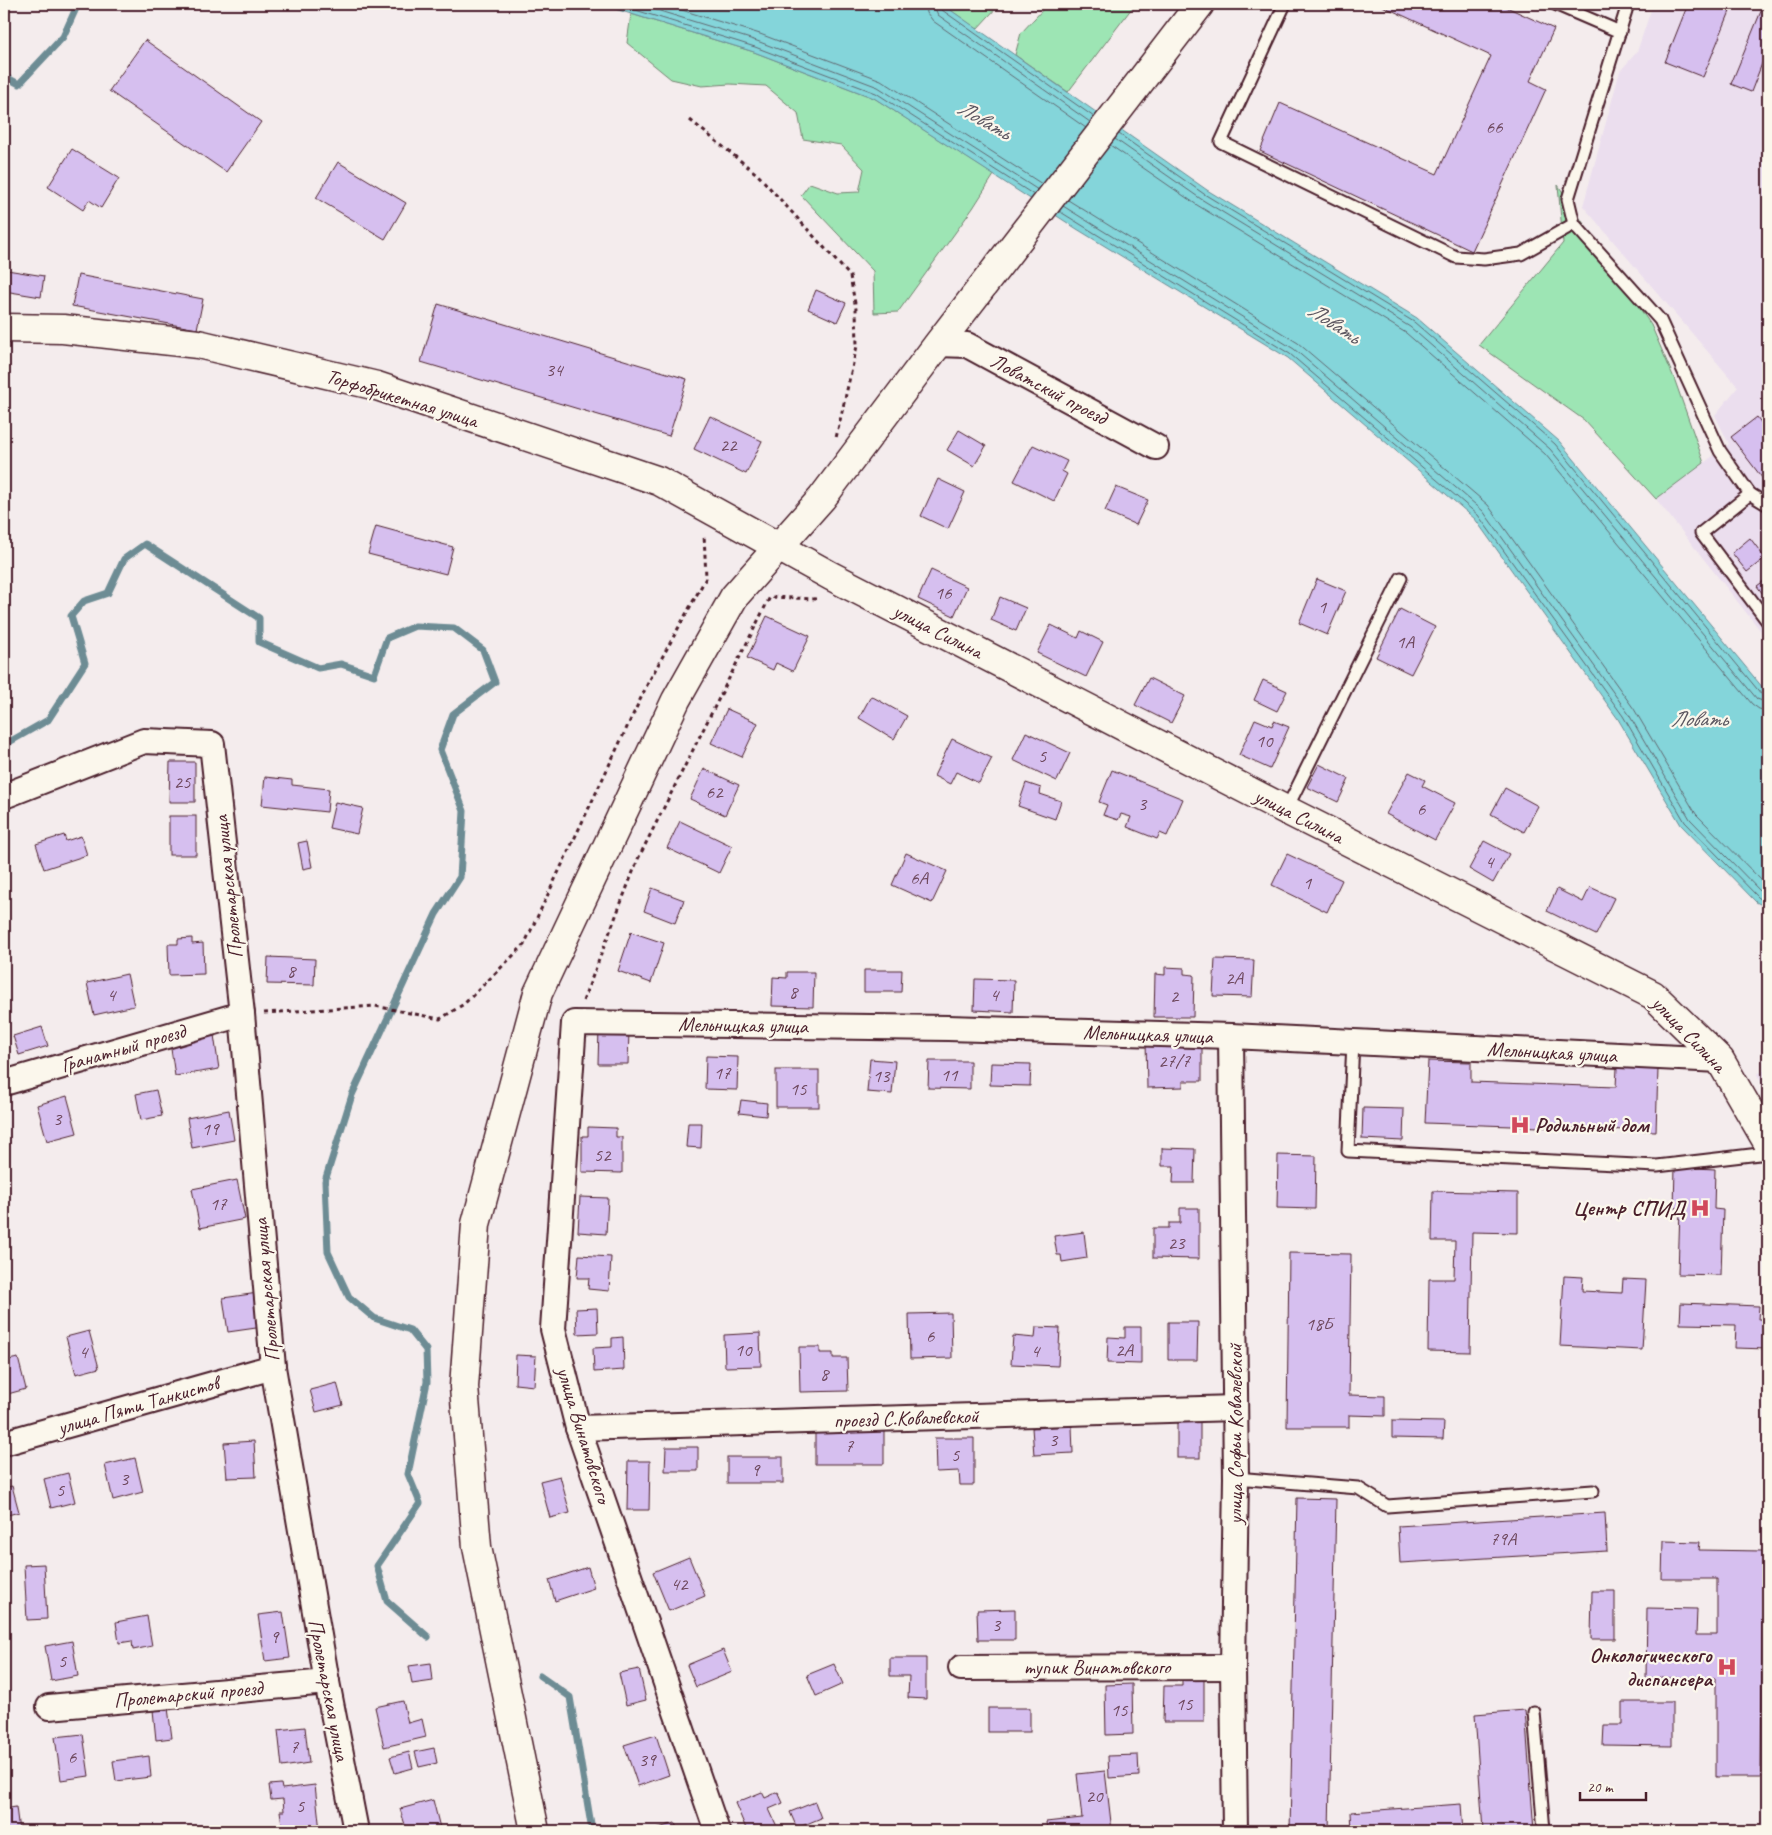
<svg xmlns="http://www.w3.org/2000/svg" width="1772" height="1835" font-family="Caveat,sans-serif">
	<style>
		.built { fill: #ebdeee }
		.green { fill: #9de5b4; stroke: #748270 }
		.water { fill: #84d5da; stroke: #6d8c94 }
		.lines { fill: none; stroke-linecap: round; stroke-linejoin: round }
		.shore { stroke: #616871; stroke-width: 1 }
		.stream { stroke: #6d8c94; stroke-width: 7 }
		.building { fill: #d6bfef; stroke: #4a1f2b }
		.service-casing { stroke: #4a1f2b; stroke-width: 15 }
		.minor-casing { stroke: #4a1f2b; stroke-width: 28 }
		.tertiary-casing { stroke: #4a1f2b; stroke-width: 31 }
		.secondary-casing { stroke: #4a1f2b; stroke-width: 31 }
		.path { stroke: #4a1f2b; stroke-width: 3; stroke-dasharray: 4 4; stroke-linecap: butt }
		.service { stroke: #fbf7ec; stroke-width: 11 }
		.minor { stroke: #fbf7ec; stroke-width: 24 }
		.tertiary { stroke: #fbf7ec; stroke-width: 28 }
		.secondary { stroke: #fbf7ec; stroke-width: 28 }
		.labels { text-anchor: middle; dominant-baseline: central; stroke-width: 4.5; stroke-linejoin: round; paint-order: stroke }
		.number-label { font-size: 19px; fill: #6d475c }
		.street-label { font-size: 21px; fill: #4a1f2b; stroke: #fbf7ec }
		.poi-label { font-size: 21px; font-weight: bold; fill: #4a1f2b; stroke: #fbf7ec; text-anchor: end }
		.water-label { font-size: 22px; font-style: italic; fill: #5b5660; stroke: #fbf7ec }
	</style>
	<rect width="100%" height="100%" fill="#f4eced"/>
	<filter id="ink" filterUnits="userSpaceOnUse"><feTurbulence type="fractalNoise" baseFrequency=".02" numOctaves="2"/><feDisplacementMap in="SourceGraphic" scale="10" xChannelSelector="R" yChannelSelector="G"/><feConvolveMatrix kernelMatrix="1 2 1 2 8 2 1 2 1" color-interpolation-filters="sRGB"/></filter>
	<g filter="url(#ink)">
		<g class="built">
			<path d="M1653,4H1768V640L1656,499L1729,444L1715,415L1738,387L1583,206L1620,71L1637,52Z"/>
			<path d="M1768,1069V1096L1757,1074Z"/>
		</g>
		<g class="green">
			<path d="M942,4H1000L977,29Z"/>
			<path d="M1048,4H1135L1068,92L1015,55L1021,33Z"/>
			<path d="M631,14L754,52L874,98L994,175L973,208L898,312L874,313L873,271L801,195L810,183L838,193L859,192L864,169L841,145L803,139L798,113L766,86L730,84L702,86L671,79L627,43Z"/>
			<path d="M1558,185L1651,325L1674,378L1704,463L1656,499L1584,420L1479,345L1563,243Z"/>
		</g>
		<path class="water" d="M599,4H942L1207,190L1417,318L1559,441L1768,694V908L1756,902L1681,825L1618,719L1475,519L1288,358L1077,229L874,98L754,52Z"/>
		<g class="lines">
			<g class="shore">
				<path d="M616,4L755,47L876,93L1034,195"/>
				<path d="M637,4L757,41L878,87L1038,190"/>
				<path d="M662,4L760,34L881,80L1042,184"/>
				<path d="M926,4L927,13L933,21L1086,128"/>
				<path d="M933,4L938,15L1090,122"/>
				<path d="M940,4L942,10L1094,117"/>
				<path d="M1119,134L1204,194L1414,322L1555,444L1762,695L1768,697"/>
				<path d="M1115,139L1201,199L1410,327L1550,449L1757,699L1768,703"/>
				<path d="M1110,145L1197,205L1406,333L1545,454L1752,704L1759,709L1768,711"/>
				<path d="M1068,200L1298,343L1488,505L1634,709L1696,814L1768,887"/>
				<path d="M1063,206L1294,349L1483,511L1628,713L1690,819L1762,893L1768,896"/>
				<path d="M1059,211L1290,354L1478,515L1623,716L1685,822L1759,898L1768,902"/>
			</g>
			<g class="stream">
				<path d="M4,76L19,84L63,37L78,4"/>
				<path d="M4,745L48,720L85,663L71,616L84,601L108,593L124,559L145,544L259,618V642L318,668L341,664L374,675L387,638L415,626L454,628L483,650L495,682L453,714L440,750L464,811L460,877L436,914L352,1095L325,1181L328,1252L349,1297L374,1318L410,1330L426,1350L427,1382L408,1474L420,1503L377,1566L387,1601L428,1637"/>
				<path d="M540,1676L570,1697L592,1831"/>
			</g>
		</g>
		<g class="building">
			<path d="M1378,4H1500L1554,29L1530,81L1546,89L1472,251L1260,151L1280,103L1437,174L1491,56Z"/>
			<path d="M1688,4H1733L1703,77L1665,62Z"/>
			<path d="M1764,4H1768V48L1751,92L1731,84Z"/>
			<path d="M145,40L261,122L226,172L109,91Z"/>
			<path d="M72,149L119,178L101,208L89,200L83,210L48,187Z"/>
			<path d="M338,162L406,203L385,239L316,198Z"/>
			<path d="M7,270L44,276L41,297L4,291Z"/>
			<path d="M78,275L203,299L197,329L72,306Z"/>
			<path d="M816,290L846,303L837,322L808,309Z"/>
			<path d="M438,304L687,379L669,436L421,362Z"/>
			<path d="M710,416L762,441L746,474L694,449Z"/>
			<path d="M1757,417L1768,432V475L1763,479L1731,437Z"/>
			<path d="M959,430L986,446L974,466L947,450Z"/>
			<path d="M1033,445L1067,461L1062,471L1067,474L1054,501L1014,481Z"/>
			<path d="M938,479L965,492L948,529L921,516Z"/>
			<path d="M1116,487L1148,500L1136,525L1105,511Z"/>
			<path d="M376,526L453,547L446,574L368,554Z"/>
			<path d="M1750,538L1765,558L1747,572L1732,553Z"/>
			<path d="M931,570L967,587L954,616L918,599Z"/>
			<path d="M1768,578V601L1757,586Z"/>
			<path d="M1317,579L1346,591L1327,635L1299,623Z"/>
			<path d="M1000,597L1026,608L1016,631L991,620Z"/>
			<path d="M1400,609L1435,627L1411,674L1376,657Z"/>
			<path d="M767,616L810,636L793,671L776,663L773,670L747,658Z"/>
			<path d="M1051,625L1078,638L1081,631L1103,642L1086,677L1037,653Z"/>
			<path d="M1149,678L1185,696L1171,723L1135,705Z"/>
			<path d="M1263,680L1287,691L1277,711L1254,700Z"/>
			<path d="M871,696L907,716L894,739L859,718Z"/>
			<path d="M727,709L758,723L742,757L711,743Z"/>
			<path d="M1255,719L1272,726L1274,721L1289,727L1270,769L1239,755Z"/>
			<path d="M1026,732L1070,753L1057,781L1013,760Z"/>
			<path d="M952,739L992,758L979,783L956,772L950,784L934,776Z"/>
			<path d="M170,762H195V802H169Z"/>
			<path d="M1319,764L1349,779L1338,802L1307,787Z"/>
			<path d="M704,769L739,785L725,815L690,799Z"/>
			<path d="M1112,770L1183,799L1167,836L1160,833L1157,839L1127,827L1131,817L1121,814L1118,820L1103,815L1107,805L1099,802Z"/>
			<path d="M1409,772L1425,780L1422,786L1455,803L1435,840L1386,814Z"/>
			<path d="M265,777L292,780V785L329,789L327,812L262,805Z"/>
			<path d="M1026,783L1041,788L1040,794L1061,801L1055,819L1018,806Z"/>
			<path d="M1505,788L1538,806L1524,832L1491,814Z"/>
			<path d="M335,802L363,808L357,834L329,828Z"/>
			<rect x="169" y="816" width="27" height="39"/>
			<path d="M680,821L732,846L719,873L667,848Z"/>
			<path d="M64,835L66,841L81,836L87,855L44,869L36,844Z"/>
			<path d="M307,841L312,867L303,869L298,843Z"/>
			<path d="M1484,841L1509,854L1493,883L1469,869Z"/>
			<path d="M906,853L947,871L932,903L892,885Z"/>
			<path d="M1287,854L1342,880L1327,912L1272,885Z"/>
			<path d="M1590,887L1614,898L1596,935L1547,911L1557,889L1583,902Z"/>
			<path d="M652,888L684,900L675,923L644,911Z"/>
			<path d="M631,932L664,943L651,983L618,971Z"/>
			<path d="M192,938V944L203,943L204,974L169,975L168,944H178V939Z"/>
			<path d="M268,957L315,959L314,985L267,984Z"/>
			<path d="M1215,959L1254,960L1252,997L1213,996Z"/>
			<path d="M1165,967L1184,968V974L1194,975L1193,1017H1154L1155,974L1165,975Z"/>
			<path d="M864,970H902L901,992H864Z"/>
			<path d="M787,972H814L813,1007L772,1006L773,977L787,978Z"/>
			<path d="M127,974L134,1006L94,1015L87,983Z"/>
			<path d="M975,979L1014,980L1013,1012L974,1010Z"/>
			<path d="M42,1027L48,1046L19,1055L13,1036Z"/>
			<path d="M599,1029L629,1030L628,1064H598Z"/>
			<path d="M214,1035L219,1069L175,1076L170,1042Z"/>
			<path d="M1146,1040H1202V1081H1183V1087L1147,1088Z"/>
			<path d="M706,1056L738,1057L737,1090L705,1089Z"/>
			<path d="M870,1059L895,1061L892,1094L867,1092Z"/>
			<path d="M929,1061H970V1089L928,1088Z"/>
			<path d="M1428,1061L1471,1062V1082L1616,1087L1617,1068L1658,1069L1656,1131L1425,1123Z"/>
			<path d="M991,1063L1031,1064L1030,1086L990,1085Z"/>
			<rect x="776" y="1070" width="43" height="37"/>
			<path d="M156,1090L162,1116L141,1120L136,1094Z"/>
			<path d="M67,1096L77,1133L47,1141L37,1105Z"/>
			<path d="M741,1100L767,1103L766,1116L739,1113Z"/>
			<path d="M1363,1108L1404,1109L1403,1141L1362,1139Z"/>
			<path d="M229,1110L234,1140L192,1148L187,1118Z"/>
			<path d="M688,1123H702L701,1148L686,1147Z"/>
			<path d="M588,1127L616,1128V1137H622V1173L582,1172V1136H588Z"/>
			<path d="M1162,1148L1195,1149L1194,1183H1173L1174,1166H1162Z"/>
			<path d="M1278,1155L1316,1156L1315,1209L1277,1208Z"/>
			<path d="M1675,1167L1715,1169L1714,1209L1723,1210L1721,1275L1678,1274L1680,1208H1674Z"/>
			<path d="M237,1180L245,1219L200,1228L192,1189Z"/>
			<path d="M1433,1191L1518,1193V1233L1472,1232L1470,1352L1428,1351L1429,1279H1454L1455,1241H1432Z"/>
			<path d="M580,1197L608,1198L606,1234L578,1232Z"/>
			<path d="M1180,1208H1199V1259L1153,1258V1228H1169V1223H1180Z"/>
			<path d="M1084,1232L1087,1258L1062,1262L1061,1255H1057L1054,1236Z"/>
			<path d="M1289,1253L1351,1254L1349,1395L1385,1396V1416L1349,1415V1427H1287Z"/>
			<path d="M579,1255L611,1257L609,1291L588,1289L589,1278H577Z"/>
			<path d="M1564,1276L1583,1277L1582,1291L1622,1293L1623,1279L1646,1280L1642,1350L1560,1346Z"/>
			<path d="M258,1293L263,1327L228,1332L223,1298Z"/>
			<path d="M1681,1303L1759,1306L1758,1319H1768V1349L1735,1348L1736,1325L1680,1324Z"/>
			<path d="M597,1308L598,1333L577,1334L576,1309Z"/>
			<path d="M951,1313L952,1358L910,1359L909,1314Z"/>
			<path d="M1168,1322H1198L1197,1360H1168Z"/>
			<path d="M1036,1327L1060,1328L1058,1366L1011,1364L1013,1336L1035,1338Z"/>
			<path d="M1125,1327H1141V1364L1107,1363L1108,1337L1125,1338Z"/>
			<path d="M89,1331L99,1368L76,1374L66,1337Z"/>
			<path d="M760,1333L761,1366L725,1367L724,1335Z"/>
			<path d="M623,1337L624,1370L594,1372L593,1348L612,1347V1338Z"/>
			<path d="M799,1347H820V1353H833V1358H847L848,1391L800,1392Z"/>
			<path d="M516,1355L536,1356L534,1386L515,1384Z"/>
			<path d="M18,1358L26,1389L4,1395V1361Z"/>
			<path d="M337,1383L343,1405L316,1412L310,1390Z"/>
			<path d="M1392,1421L1444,1422L1443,1439L1392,1438Z"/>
			<rect x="1177" y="1422" width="23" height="36"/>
			<path d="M1072,1426L1073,1453L1034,1455L1032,1428Z"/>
			<path d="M884,1428V1464H815V1429Z"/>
			<path d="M935,1438H974V1485H960L959,1471L936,1472Z"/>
			<path d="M254,1441L256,1477L227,1478L224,1443Z"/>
			<path d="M666,1447H698V1471H665Z"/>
			<rect x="727" y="1457" width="56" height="26"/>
			<path d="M135,1458L143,1492L113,1500L105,1465Z"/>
			<path d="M628,1461H650L649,1510H627Z"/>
			<path d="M68,1473L75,1502L51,1508L44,1479Z"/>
			<path d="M560,1476L570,1513L550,1518L540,1481Z"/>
			<path d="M12,1486L19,1512L4,1516V1488Z"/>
			<path d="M1297,1498L1336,1499L1329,1831H1290Z"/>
			<path d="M1605,1513L1607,1551L1400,1563L1398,1526Z"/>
			<path d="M1663,1541L1700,1542L1699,1550L1763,1551L1761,1777H1716V1678H1646L1647,1608L1697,1609L1696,1635H1717V1579H1662Z"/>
			<path d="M689,1557L705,1596L669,1611L653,1572Z"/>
			<path d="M44,1564L47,1619L27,1620L24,1565Z"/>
			<path d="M588,1567L594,1588L555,1601L549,1580Z"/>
			<path d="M1592,1591H1615V1639H1591Z"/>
			<path d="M1015,1609V1640H978L977,1610Z"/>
			<path d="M283,1612L290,1658L265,1661L258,1615Z"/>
			<path d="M147,1616L152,1646L133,1650L132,1641L119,1643L116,1622Z"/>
			<path d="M72,1641L78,1676L51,1681L45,1646Z"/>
			<path d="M723,1650L732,1672L696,1687L687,1665Z"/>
			<path d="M890,1658H926V1699L908,1698L909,1676H890Z"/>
			<path d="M431,1663L433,1681L412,1684L409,1666Z"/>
			<path d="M834,1664L843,1684L816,1696L807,1675Z"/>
			<path d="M639,1669L646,1700L626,1705L619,1673Z"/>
			<path d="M1182,1679L1204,1680V1722H1163L1164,1686H1182Z"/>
			<path d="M1132,1684L1133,1734L1106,1735L1105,1685Z"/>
			<path d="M403,1701L408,1723L422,1719L426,1737L384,1747L375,1707Z"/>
			<path d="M1622,1702H1672V1746L1603,1745L1604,1725H1622Z"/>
			<path d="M168,1708L172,1738L156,1740L153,1710Z"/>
			<rect x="988" y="1708" width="42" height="24"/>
			<path d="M1525,1710L1534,1831H1483L1475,1714Z"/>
			<path d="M305,1727L309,1763L282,1767L278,1730Z"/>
			<path d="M83,1734L89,1776L61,1780L55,1737Z"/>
			<path d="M656,1735L669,1775L638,1786L624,1745Z"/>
			<path d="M434,1748L437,1763L419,1767L415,1752Z"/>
			<path d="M409,1752L413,1768L395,1773L390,1757Z"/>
			<path d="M1138,1755L1139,1776L1109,1778L1108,1756Z"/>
			<path d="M149,1756L151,1777L116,1781L113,1761Z"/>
			<path d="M1105,1771L1112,1831H1047L1046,1822L1082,1818L1077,1774Z"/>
			<path d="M281,1784L282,1789L315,1785L320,1831H283L280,1811H284L283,1799L271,1800L269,1785Z"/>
			<path d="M762,1792L765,1798L778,1792L783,1803L769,1809L779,1831H747L735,1803Z"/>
			<path d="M433,1800L440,1828L427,1831H407L400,1809Z"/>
			<path d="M815,1802L821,1818L797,1828L790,1812Z"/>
			<path d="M1461,1804L1463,1831H1352L1351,1812Z"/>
			<path d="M16,1807L19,1831H4V1809Z"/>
			<path d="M675,1823L678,1831H649Z"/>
		</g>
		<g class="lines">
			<defs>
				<g id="service">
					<path d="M1285,4L1221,142L1456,257L1484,259L1521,254L1574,224"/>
					<path d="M1555,4L1620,32"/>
					<path d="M1628,4L1568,199L1574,224L1660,320L1720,451L1750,494L1768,505"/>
					<path d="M1750,494L1701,533L1768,622"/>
					<path d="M1286,810L1401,578"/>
					<path d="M1353,1042L1348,1151L1657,1166L1768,1153"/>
					<path d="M1236,1478L1358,1488L1387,1506L1593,1491"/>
					<path d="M1534,1712L1544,1831"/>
				</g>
				<g id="minor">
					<path d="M938,344L967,345L1156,447"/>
					<path d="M4,796L144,741L212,744L242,1014L273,1367L327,1682L356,1831"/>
					<path d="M1231,1036L1236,1478L1233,1667L1235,1831"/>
					<path d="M4,1083L242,1014"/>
					<path d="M578,1428L1235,1408"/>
					<path d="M4,1443L273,1367"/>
					<path d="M961,1668L1233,1667"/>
					<path d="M49,1707L327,1682"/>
					<path d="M717,1831L578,1428L553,1329L574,1023L948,1028L1231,1036L1720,1060"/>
				</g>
				<path id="tertiary" d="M4,328L63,329L198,344L377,386L659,481L831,576L1286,810L1653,995L1720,1060L1768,1143"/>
				<path id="secondary" d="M535,1831L477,1547L464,1387L476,1224L538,993L676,700L734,597L822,498L938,344L1200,4"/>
			</defs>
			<use href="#service" class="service-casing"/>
			<use href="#minor" class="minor-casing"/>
			<use href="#tertiary" class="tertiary-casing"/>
			<use href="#secondary" class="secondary-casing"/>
			<g class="path">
				<path d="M690,120L758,175L850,276L856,309L857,346L836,438"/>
				<path d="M583,1001L638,859L770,597L816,599"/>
				<path d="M264,1013L375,1006L440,1019L464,1004L524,945L648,683L706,578L704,534"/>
			</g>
			<use href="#service" class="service"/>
			<use href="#minor" class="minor"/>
			<use href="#tertiary" class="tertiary"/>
			<use href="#secondary" class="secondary"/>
		</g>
	</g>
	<defs>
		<symbol id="hospital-bare" viewBox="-9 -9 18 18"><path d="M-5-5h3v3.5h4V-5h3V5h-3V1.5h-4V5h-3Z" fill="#d1495b" stroke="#fbf7ec" stroke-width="2.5" paint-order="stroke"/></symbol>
	</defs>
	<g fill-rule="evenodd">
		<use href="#hospital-bare" x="1506" y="1111" width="28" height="28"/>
		<use href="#hospital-bare" x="1686" y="1194" width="28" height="28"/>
		<use href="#hospital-bare" x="1713" y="1653" width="28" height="28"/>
	</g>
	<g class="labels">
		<g class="number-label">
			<text x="1494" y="127">66</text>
			<text x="554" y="370">34</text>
			<text x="728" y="445">22</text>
			<text x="943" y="593">16</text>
			<text x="1322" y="607">1</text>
			<text x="1405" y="642">1А</text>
			<text x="1264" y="741">10</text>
			<text x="1042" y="756">5</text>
			<text x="182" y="782">25</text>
			<text x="714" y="792">62</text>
			<text x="1142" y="804">3</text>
			<text x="1421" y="809">6</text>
			<text x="1489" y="862">4</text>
			<text x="919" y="878">6А</text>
			<text x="1307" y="883">1</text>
			<text x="291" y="971">8</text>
			<text x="1234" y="978">2А</text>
			<text x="793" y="992">8</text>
			<text x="111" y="995">4</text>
			<text x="994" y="995">4</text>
			<text x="1174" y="996">2</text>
			<text x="1174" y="1061">27/7</text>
			<text x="722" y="1073">17</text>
			<text x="949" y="1075">11</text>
			<text x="881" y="1076">13</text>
			<text x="798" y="1089">15</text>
			<text x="57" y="1119">3</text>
			<text x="210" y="1129">19</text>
			<text x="602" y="1155">52</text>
			<text x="218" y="1204">17</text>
			<text x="1176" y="1243">23</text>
			<text x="1319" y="1324">18Б</text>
			<text x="930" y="1336">6</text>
			<text x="743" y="1350">10</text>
			<text x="1124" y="1350">2А</text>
			<text x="1035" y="1351">4</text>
			<text x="83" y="1352">4</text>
			<text x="824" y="1374">8</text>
			<text x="1053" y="1440">3</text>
			<text x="849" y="1446">7</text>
			<text x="955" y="1455">5</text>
			<text x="755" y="1470">9</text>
			<text x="124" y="1479">3</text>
			<text x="60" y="1490">5</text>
			<text x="1503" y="1539">79А</text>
			<text x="679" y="1584">42</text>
			<text x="996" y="1625">3</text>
			<text x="274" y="1637">9</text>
			<text x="62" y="1661">5</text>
			<text x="1184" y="1704">15</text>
			<text x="1119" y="1710">15</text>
			<text x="294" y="1747">7</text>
			<text x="72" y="1757">6</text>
			<text x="647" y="1760">39</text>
			<text x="1094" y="1796">20</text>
			<text x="300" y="1806">5</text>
		</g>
		<g class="street-label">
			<text transform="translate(1049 389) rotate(28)">Ловатский проезд</text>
			<text transform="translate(402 398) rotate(17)">Торфобрикетная улица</text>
			<text transform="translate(938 631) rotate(27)">улица Силина</text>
			<text transform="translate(1299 816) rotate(27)">улица Силина</text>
			<text transform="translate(228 887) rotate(-96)">Пролетарская улица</text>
			<text transform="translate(743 1025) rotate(1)">Мельницкая улица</text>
			<text transform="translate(1148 1034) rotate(2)">Мельницкая улица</text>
			<text transform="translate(1689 1034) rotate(46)">улица Силина</text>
			<text transform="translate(123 1048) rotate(-16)">Гранатный проезд</text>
			<text transform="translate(1552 1052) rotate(3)">Мельницкая улица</text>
			<text transform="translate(266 1290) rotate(-95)">Пролетарская улица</text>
			<text transform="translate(138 1405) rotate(-16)">улица Пяти Танкистов</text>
			<text transform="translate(906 1418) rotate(-2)">проезд С.Ковалевской</text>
			<text transform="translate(1235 1434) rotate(-90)">улица Софьи Ковалевской</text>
			<text transform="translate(584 1435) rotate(73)">улица Винатовского</text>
			<text x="1097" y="1667">тупик Винатовского</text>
			<text transform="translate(329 1690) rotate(79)">Пролетарская улица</text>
			<text transform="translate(188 1694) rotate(-5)">Пролетарский проезд</text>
		</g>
		<g class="poi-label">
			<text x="1535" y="1125" text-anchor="start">Родильный дом</text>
			<text x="1685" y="1208">Центр СПИД</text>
			<text x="1712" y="1655">Онкологического<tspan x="1712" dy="24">диспансера</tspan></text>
		</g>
		<g class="water-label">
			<text transform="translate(984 120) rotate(30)">Ловать</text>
			<text transform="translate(1334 323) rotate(33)">Ловать</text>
			<text x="1699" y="719">Ловать</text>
		</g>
	</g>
	<rect width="1772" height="1835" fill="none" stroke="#fbf7ec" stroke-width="20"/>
	<rect x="10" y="10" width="1752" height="1815" fill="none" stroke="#4a1f2b" stroke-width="2" filter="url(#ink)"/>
	<path d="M1580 1792v8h66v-8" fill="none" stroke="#4a1f2b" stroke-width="2.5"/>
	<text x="1587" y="1792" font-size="15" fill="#4a1f2b" stroke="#fbf7ec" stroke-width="4" paint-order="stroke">20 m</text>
</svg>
